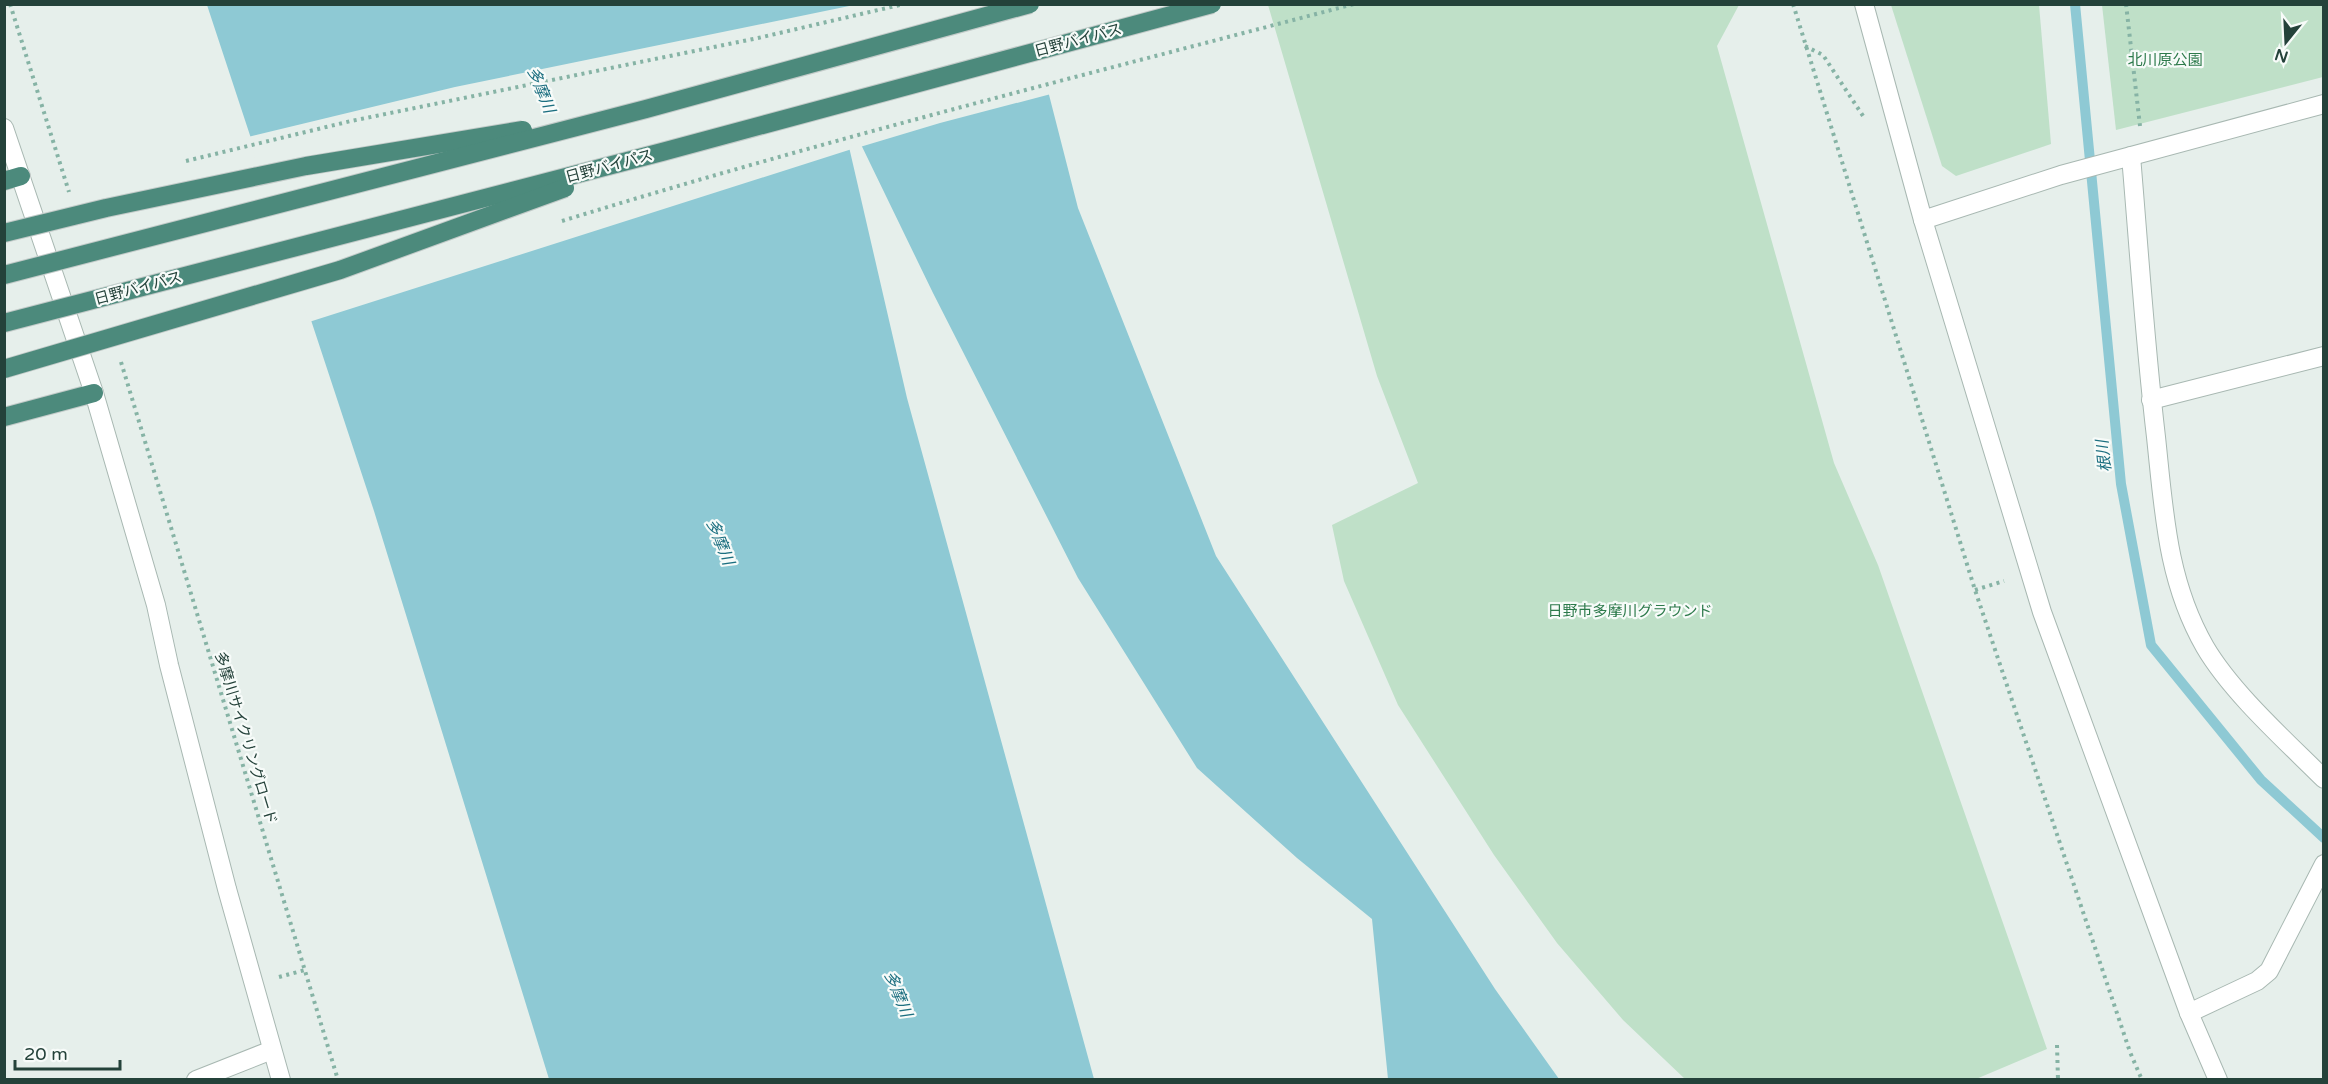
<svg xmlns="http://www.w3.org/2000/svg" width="2328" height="1084" font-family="'Varela Round','Noto Sans JP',sans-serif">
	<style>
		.green { fill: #bfe0c8 }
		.water { fill: #8ec9d4 }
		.pier { fill: #e6efeb }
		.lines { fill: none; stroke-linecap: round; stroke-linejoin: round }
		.stream { stroke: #8ec9d4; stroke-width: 10 }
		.minor-casing { stroke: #a8b8b2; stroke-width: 20 }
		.tertiary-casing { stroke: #a8b8b2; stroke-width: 20 }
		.trunk-casing { stroke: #c2cac8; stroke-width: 20 }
		.path { stroke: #86b3a5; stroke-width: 4; stroke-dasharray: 3 4.5; stroke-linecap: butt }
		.minor { stroke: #fff; stroke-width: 18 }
		.tertiary { stroke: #fff; stroke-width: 18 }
		.trunk { stroke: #4c8a7c; stroke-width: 18 }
		.trunk-bridge-casing { stroke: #c2cac8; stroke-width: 20; stroke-linecap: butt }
		.path-bridge { stroke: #86b3a5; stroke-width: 4; stroke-dasharray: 3 4.5; stroke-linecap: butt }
		.trunk-bridge { stroke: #4c8a7c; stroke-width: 18 }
		.labels { text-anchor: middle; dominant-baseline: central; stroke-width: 4.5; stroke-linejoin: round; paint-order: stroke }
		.street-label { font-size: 15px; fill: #24423a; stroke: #f7fbf9 }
		.park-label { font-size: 15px; fill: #2d7a4b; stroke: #f7fbf9 }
		.water-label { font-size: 16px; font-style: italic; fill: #1c6f80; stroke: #f7fbf9 }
	</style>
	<rect width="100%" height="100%" fill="#e6efeb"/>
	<g class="green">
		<path d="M1268,5H1739L1717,46L1834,463L1878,565L2047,1049L1976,1079H1685L1623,1020L1557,943L1494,855L1398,705L1344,581L1332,525L1418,483L1377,376Z"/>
		<path d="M1891,5H2039L2051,144L1956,176L1942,166Z"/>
		<path d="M2102,5H2323V77L2116,130Z"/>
	</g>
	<path class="water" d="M207,5H1026L1078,208L1216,556L1495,989L1559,1079H1388L1372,919L1297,858L1197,768L1078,578L933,293L837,95L907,398L1094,1079H549L374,511Z"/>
	<path class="pier" d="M1029,4L1051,94L940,123L860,147L845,117L852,149L309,322L248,137L455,87L854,5Z"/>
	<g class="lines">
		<path class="stream" d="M2075,4L2121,484L2151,645L2261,780L2324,838"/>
		<defs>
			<g id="minor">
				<path d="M1864,4L1923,220L2042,612L2189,1013L2218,1080"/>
				<path d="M4,128L94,393L156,605L169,665L227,889L281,1080"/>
				<path d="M2131,156C2139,250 2145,344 2156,437C2164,512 2167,581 2205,647C2232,693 2286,741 2324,779"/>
				<path d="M1923,220L2061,175L2324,104"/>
				<path d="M2151,400L2324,356"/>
				<path d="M2189,1013L2257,981L2269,971L2324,864"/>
			</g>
			<path id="tertiary" d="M196,1080L272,1050"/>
			<g id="trunk">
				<path d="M4,181L21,176"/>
				<path d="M4,417L94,393"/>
			</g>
		</defs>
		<use href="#minor" class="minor-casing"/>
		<use href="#tertiary" class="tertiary-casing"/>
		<use href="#trunk" class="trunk-casing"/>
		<g class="path">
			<path d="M10,4L69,192"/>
			<path d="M1793,4L1975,590L2130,1052L2142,1080"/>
			<path d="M2126,4L2140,126"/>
			<path d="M1805,46L1823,55L1865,119"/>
			<path d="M121,362L338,1080"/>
			<path d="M1975,590L2004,581"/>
			<path d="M279,977L305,970"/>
			<path d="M2057,1045L2058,1080"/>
		</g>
		<use href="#minor" class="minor"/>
		<use href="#tertiary" class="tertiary"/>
		<use href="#trunk" class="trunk"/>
		<defs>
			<g id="trunk-bridge">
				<path d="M4,233L106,208L306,166L523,130"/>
				<path d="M4,275L646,109L1030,4"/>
				<path d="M4,323L662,152L1212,4"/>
				<path d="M4,369L340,270L565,188"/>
			</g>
		</defs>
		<use href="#trunk-bridge" class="trunk-bridge-casing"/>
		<g class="path-bridge">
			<path d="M186,161L351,121L758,38L904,4"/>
			<path d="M562,221C823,140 1089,74 1354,4"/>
		</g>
		<use href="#trunk-bridge" class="trunk-bridge"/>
	</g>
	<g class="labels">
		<g class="street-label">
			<text transform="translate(1078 40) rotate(-15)">日野バイパス</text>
			<text transform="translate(609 166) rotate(-15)">日野バイパス</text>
			<text transform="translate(138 288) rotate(-15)">日野バイパス</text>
			<text transform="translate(246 738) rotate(73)">多摩川サイクリングロード</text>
		</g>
		<g class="park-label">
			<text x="2165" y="60">北川原公園</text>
			<text x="1630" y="611">日野市多摩川グラウンド</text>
		</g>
		<g class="water-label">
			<text transform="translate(541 90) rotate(68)">多摩川</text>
			<text transform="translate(2104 456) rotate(-96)">根川</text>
			<text transform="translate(720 542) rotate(68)">多摩川</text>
			<text transform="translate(898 994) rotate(68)">多摩川</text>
		</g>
	</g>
	<rect width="2328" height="1084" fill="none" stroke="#24423a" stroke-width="12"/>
	<g transform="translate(2286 42) rotate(198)" stroke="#f7fbf9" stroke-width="4.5" paint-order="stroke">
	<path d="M0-4.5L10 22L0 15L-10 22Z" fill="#24423a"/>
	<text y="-9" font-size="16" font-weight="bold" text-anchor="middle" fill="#24423a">N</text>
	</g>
	<path d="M15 1060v9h105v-9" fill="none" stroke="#24423a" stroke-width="3"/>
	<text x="24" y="1060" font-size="18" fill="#24423a" stroke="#f7fbf9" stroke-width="4.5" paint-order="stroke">20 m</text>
</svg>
